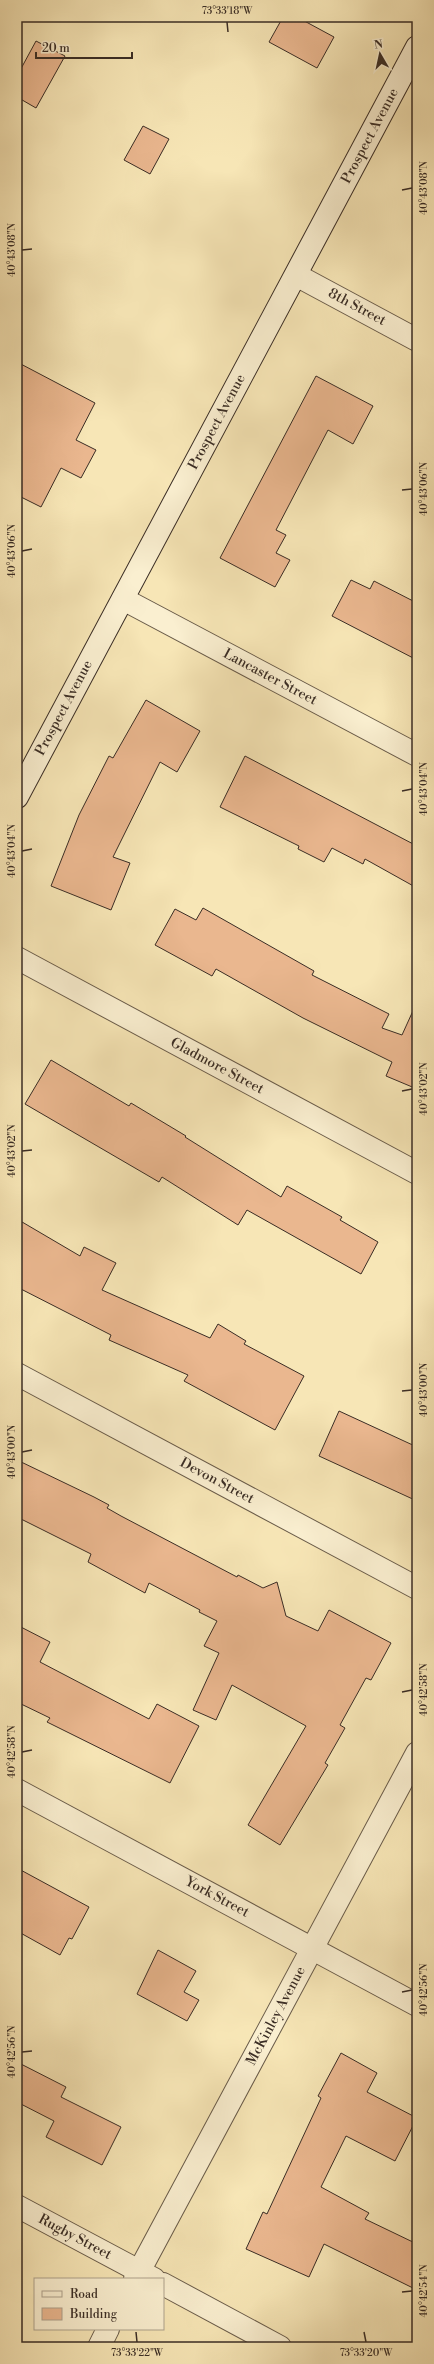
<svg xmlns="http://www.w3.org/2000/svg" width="434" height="2364" font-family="'Libre Bodoni',serif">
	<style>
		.building { fill: #eab78f; stroke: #3a2d25 }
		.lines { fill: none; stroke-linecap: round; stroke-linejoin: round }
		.street-casing { stroke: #695b49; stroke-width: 24 }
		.secondary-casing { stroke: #3a2d25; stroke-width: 24 }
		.street { stroke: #faefd0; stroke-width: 22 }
		.secondary { stroke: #faefd0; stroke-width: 22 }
		.ticks { fill: none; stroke: #3a2d25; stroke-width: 1.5 }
		.labels { text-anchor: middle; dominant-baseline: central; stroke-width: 3; stroke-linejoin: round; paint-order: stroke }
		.street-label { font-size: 14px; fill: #3a2d25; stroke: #faefd0 }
		.neatline { fill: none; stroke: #3a2d25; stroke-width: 1.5 }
		.ticks-label { font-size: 10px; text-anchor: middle; fill: #3a2d25 }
	</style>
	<rect width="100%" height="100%" fill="#f7e6b6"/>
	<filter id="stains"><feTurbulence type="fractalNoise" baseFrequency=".005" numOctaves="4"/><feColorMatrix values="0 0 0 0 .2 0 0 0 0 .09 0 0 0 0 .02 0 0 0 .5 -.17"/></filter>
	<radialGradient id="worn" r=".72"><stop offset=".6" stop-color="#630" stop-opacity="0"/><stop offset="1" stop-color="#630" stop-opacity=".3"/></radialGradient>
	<g class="building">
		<path d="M283,17H297L334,37L317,68L269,42Z"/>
		<path d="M36,41L65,56L36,108L17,97V76Z"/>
		<path d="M143,126L169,139L150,174L124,160Z"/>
		<path d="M17,362L95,403L76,440L96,450L81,478L61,468L41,507L17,495Z"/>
		<path d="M316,376L373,406L353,444L328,430L276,530L286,535L276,553L290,560L275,587L220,558Z"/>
		<path d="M351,580L370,589L374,581L417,603V660L332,616Z"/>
		<path d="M146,700L200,731L177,772L160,762L113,857L130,863L111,910L51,886L79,815L109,756L113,758Z"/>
		<path d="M245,756L417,846V888L365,859L363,864L332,848L324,862L298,849L299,846L220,807Z"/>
		<path d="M203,908L314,971L312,975L389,1014L382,1028L402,1035L417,1002V1089L386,1076L392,1062L303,1018L216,969L212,976L155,945L175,909L196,920Z"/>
		<path d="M51,1060L129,1106L131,1103L186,1136L185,1137L281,1197L287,1186L342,1217L340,1220L378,1242L361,1274L247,1210L238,1225L162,1177L159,1182L25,1104Z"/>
		<path d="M17,1219L80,1256L84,1247L116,1263L102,1290L210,1338L218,1324L246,1341L244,1344L304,1376L275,1430L184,1381L188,1375L109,1340L111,1335L17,1287Z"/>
		<path d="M339,1411L417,1447V1501L319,1456Z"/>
		<path d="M17,1460L94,1497L109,1505L107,1508L121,1516L237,1577L238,1575L263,1588L277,1582L286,1616L318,1631L329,1610L391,1643L371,1680L366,1678L340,1725L345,1728L325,1763L328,1765L280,1845L248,1825L306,1726L232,1685L216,1720L193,1710L219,1653L204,1646L217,1621L199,1612L200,1610L149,1583L145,1593L88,1562L91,1554L17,1517Z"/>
		<path d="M17,1625L50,1642L40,1662L149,1719L157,1704L199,1726L170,1783L47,1722L50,1718L19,1703L17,1707Z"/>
		<path d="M17,1868L89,1907L72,1939L69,1938L60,1955L17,1931Z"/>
		<path d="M158,1950L196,1971L184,1992L199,2000L187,2021L137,1994Z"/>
		<path d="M341,2053L377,2073L367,2092L417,2118L395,2161L346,2136L321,2187L369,2213L365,2219L417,2244V2290L324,2244L309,2277L246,2249L263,2212L267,2214L321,2098L318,2096Z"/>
		<path d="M17,2062L66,2087L61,2097L121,2127L102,2165L46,2137L54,2121L17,2102Z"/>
	</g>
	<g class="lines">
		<defs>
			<g id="street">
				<path d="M296,275L417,340"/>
				<path d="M123,599L417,755"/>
				<path d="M17,958L417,1173"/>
				<path d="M17,1374L417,1588"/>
				<path d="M17,1790L417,2005"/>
				<path d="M17,2206L154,2279"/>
				<path d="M135,2279L417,1753"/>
				<path d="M163,2284L280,2347"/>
				<path d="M99,2347L108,2329"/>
			</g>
			<path id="secondary" d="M17,797L417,47"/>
		</defs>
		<use href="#street" class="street-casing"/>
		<use href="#secondary" class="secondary-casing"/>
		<use href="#street" class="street"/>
		<use href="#secondary" class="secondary"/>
	</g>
	<path class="ticks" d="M227,22L228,32M402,190L412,188M22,250L32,249M402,490L412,489M22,551L32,549M402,791L412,789M22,851L32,849M402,1091L412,1089M22,1151L32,1150M402,1391L412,1390M22,1452L32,1450M402,1692L412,1690M22,1752L32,1750M402,1992L412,1990M22,2052L32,2051M402,2292L412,2291M136,2332L137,2342M364,2332L366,2342"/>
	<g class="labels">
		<g class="street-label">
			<text transform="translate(370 136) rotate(-62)">Prospect Avenue</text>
			<text transform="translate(357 307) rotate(28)">8th Street</text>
			<text transform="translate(217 422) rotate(-62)">Prospect Avenue</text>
			<text transform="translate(270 677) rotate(28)">Lancaster Street</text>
			<text transform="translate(64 708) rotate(-62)">Prospect Avenue</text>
			<text transform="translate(217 1066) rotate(28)">Gladmore Street</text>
			<text transform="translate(217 1481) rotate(28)">Devon Street</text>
			<text transform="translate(217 1897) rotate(28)">York Street</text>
			<text transform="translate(276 2016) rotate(-62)">McKinley Avenue</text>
			<text transform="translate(75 2237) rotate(28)">Rugby Street</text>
		</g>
	</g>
	<rect width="434" height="2364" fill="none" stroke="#f7e6b6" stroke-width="44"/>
	<rect x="34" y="2278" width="130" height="52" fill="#faefd0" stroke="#ada18c"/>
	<rect x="42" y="2291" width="20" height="6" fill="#faefd0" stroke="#ada18c"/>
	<text x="70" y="2298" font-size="12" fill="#3a2d25">Road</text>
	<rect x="42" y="2308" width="20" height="12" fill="#eab78f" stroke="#ada18c"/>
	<text x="70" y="2318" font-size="12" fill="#3a2d25">Building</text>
	<g transform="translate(380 54) rotate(351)" stroke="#faefd0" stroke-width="3" paint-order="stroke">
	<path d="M0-3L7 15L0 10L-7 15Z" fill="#3a2d25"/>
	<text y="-6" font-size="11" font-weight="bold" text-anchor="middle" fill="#3a2d25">N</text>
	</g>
	<path d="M36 52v6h96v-6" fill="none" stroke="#3a2d25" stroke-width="2"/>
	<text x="42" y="52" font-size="12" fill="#3a2d25" stroke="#faefd0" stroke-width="3" paint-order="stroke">20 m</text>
	<rect x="22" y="22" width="390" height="2320" class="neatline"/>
	<g class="ticks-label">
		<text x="227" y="14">73°33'18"W</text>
		<text transform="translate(423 188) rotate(-90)" y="4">40°43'08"N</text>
		<text transform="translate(11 250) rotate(-90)" y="4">40°43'08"N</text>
		<text transform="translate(423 489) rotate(-90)" y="4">40°43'06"N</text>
		<text transform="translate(11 551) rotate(-90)" y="4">40°43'06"N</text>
		<text transform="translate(423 789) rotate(-90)" y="4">40°43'04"N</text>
		<text transform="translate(11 851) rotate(-90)" y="4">40°43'04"N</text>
		<text transform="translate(423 1089) rotate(-90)" y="4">40°43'02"N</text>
		<text transform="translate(11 1151) rotate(-90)" y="4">40°43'02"N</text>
		<text transform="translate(423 1390) rotate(-90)" y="4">40°43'00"N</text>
		<text transform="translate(11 1452) rotate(-90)" y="4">40°43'00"N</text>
		<text transform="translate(423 1690) rotate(-90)" y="4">40°42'58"N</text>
		<text transform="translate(11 1752) rotate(-90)" y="4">40°42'58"N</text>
		<text transform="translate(423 1990) rotate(-90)" y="4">40°42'56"N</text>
		<text transform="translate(11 2052) rotate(-90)" y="4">40°42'56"N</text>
		<text transform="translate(423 2291) rotate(-90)" y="4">40°42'54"N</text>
		<text x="137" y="2356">73°33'22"W</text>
		<text x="366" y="2356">73°33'20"W</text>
	</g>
	<rect width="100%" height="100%" filter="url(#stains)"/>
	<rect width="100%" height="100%" fill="url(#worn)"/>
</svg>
